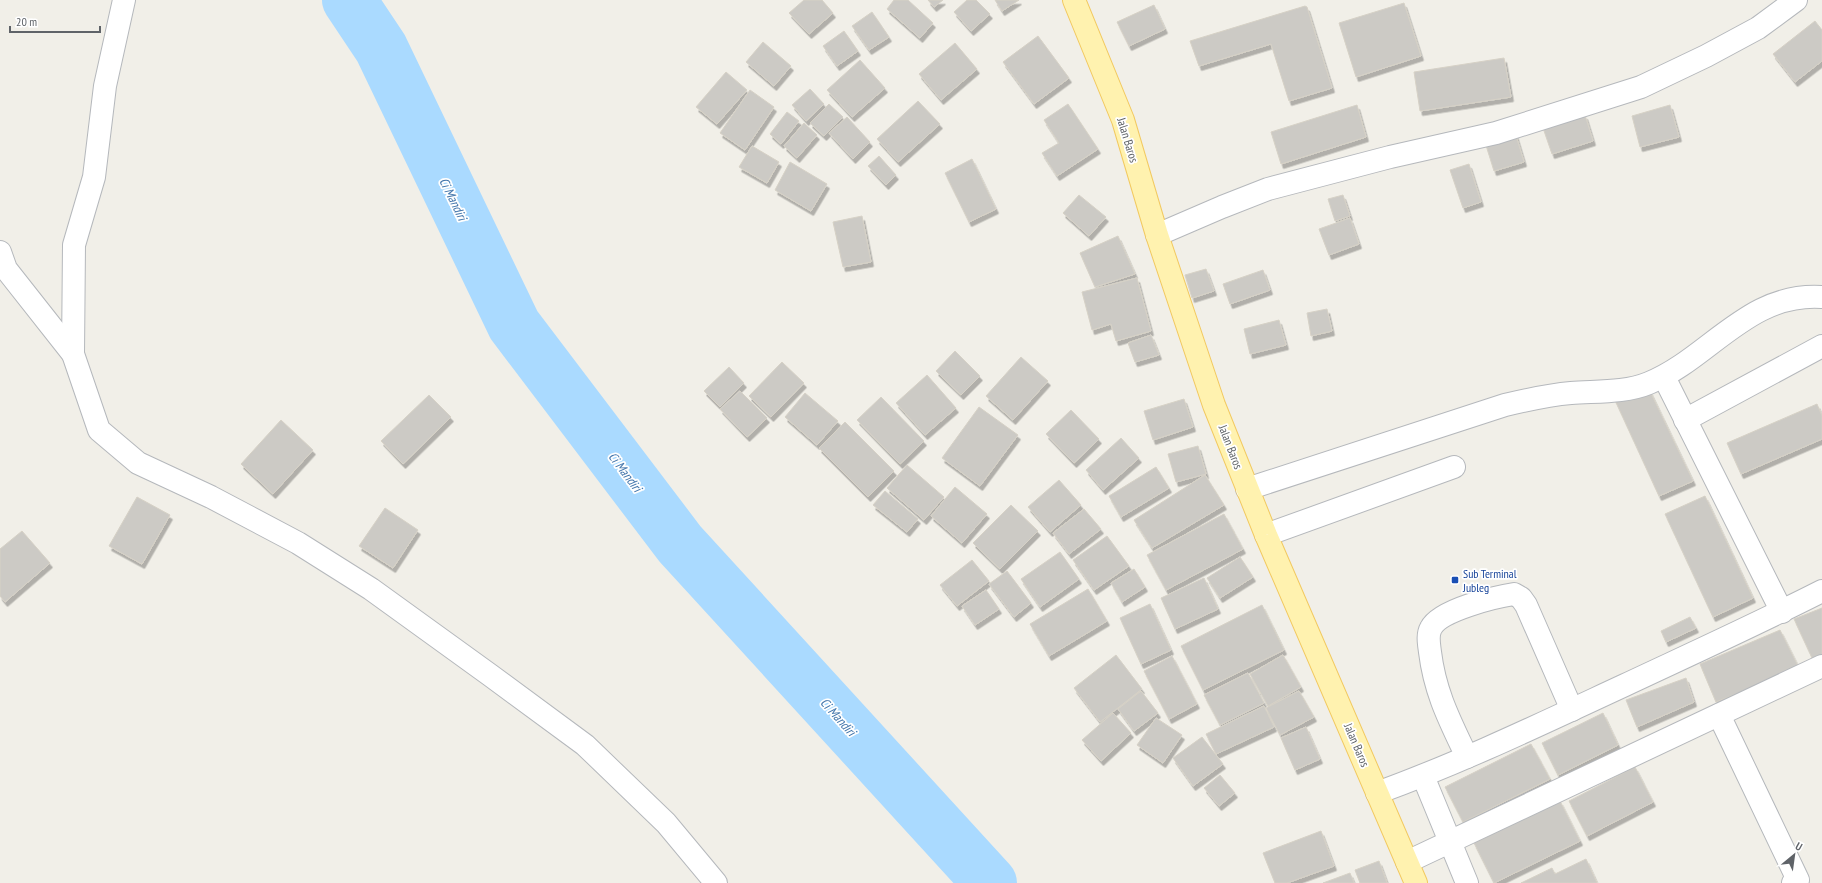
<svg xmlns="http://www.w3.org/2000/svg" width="1822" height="883" font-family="'PT Sans Narrow',sans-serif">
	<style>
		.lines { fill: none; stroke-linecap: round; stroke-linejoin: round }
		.river { stroke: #aadaff; stroke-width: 54 }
		.building { fill: #cccac5; stroke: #d6d1c6; filter: url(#shadow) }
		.minor-casing { stroke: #b5b8bc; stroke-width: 24 }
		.major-casing { stroke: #f2c960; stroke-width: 24 }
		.minor { stroke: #fff; stroke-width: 22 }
		.major { stroke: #fff2af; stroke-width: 22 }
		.transit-dot { fill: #1a4fb4; stroke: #fff; stroke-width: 1.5 }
		.labels { text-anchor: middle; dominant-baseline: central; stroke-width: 3.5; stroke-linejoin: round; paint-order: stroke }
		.street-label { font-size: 12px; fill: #5f6368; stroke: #fff }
		.transit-label { font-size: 12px; fill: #164399; stroke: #fff; text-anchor: start }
		.water-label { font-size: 13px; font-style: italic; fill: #4174aa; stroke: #fff }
	</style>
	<defs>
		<filter id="shadow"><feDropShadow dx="2.5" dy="4.5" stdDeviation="0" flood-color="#0004"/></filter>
	</defs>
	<rect width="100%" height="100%" fill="#f1efe8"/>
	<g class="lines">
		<path class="river" d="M349,0L381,48L514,325L680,544L990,883"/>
	</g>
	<g class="building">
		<path d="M804,0H822L833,13L809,34L789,13Z"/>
		<path d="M894,0H908L933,23L920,38L887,9Z"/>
		<path d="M928,0H943L934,7Z"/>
		<path d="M967,0H976L990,14L971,31L954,12Z"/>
		<path d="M995,0H1019L1002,11Z"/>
		<path d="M1404,3L1421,56L1356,77L1339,23Z"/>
		<path d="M1154,5L1165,29L1129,46L1117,22Z"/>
		<path d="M1305,6L1307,7L1332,88L1289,101L1271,44L1199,66L1190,41Z"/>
		<path d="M872,12L889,37L869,50L852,26Z"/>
		<path d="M1815,21L1822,30V61L1795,82L1773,54Z"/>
		<path d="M844,31L858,51L837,66L823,46Z"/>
		<path d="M1038,36L1069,78L1034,104L1003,62Z"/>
		<path d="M763,42L791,66L774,86L746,62Z"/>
		<path d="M955,43L977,69L941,100L919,74Z"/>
		<path d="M1504,58L1511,97L1420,111L1414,72Z"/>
		<path d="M860,60L885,88L852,117L827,90Z"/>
		<path d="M726,72L747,90L717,124L696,107Z"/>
		<path d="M810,89L824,104L806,121L792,105Z"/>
		<path d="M750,90L774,107L745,150L720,133Z"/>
		<path d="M918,101L940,124L898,162L877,139Z"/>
		<path d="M829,104L843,117L824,136L810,123Z"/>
		<path d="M1068,104L1098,149L1057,176L1042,153L1059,143L1044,120Z"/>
		<path d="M1357,105L1366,137L1281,164L1271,132Z"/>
		<path d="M1670,105L1679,137L1640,147L1632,116Z"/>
		<path d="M787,112L799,121L781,144L770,134Z"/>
		<path d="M1585,115L1593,141L1552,154L1543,128Z"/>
		<path d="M847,117L870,142L853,159L829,133Z"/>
		<path d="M804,123L817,135L797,158L784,146Z"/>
		<path d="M1514,129L1524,162L1494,171L1484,139Z"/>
		<path d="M752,146L779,162L767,183L739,167Z"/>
		<path d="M879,156L896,175L886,185L868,166Z"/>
		<path d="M972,159L996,209L969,222L945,173Z"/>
		<path d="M790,162L827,184L811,211L775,190Z"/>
		<path d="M1469,164L1481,202L1463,208L1450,170Z"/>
		<path d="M1079,195L1106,217L1089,236L1063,213Z"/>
		<path d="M1343,195L1350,216L1335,221L1328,199Z"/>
		<path d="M862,216L871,262L843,267L833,222Z"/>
		<path d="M1350,218L1359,244L1329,255L1319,229Z"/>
		<path d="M1118,236L1135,274L1095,287L1080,253Z"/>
		<path d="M1206,269L1214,291L1192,298L1185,275Z"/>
		<path d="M1263,270L1270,290L1230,304L1223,284Z"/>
		<path d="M1137,278L1151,331L1116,341L1111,324L1092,330L1082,292Z"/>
		<path d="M1327,309L1332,331L1311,336L1307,313Z"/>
		<path d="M1279,320L1286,345L1250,354L1244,329Z"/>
		<path d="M1151,335L1159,355L1135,362L1128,343Z"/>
		<path d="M955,351L980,376L961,395L936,371Z"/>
		<path d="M1021,357L1048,381L1013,420L986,396Z"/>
		<path d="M782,362L804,383L771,417L749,396Z"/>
		<path d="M729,367L744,383L720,407L704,391Z"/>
		<path d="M927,375L956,408L925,435L896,403Z"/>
		<path d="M1647,385L1693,481L1659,496L1614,398Z"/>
		<path d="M740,391L767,418L747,437L720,409Z"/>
		<path d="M805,393L838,421L817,445L785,417Z"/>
		<path d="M429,395L451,417L403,464L381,441Z"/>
		<path d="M881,397L924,441L900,464L857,420Z"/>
		<path d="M1184,399L1193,427L1153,440L1144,411Z"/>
		<path d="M1817,404L1822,416V439L1741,474L1727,443Z"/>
		<path d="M979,407L1018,435L980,486L942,458Z"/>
		<path d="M1071,410L1099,439L1074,463L1046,434Z"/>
		<path d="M281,420L313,450L273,494L241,464Z"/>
		<path d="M845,422L894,471L868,497L819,448Z"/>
		<path d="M1121,438L1139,458L1103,490L1086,470Z"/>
		<path d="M1198,446L1206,474L1176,482L1168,454Z"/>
		<path d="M907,465L944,497L924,520L887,488Z"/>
		<path d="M1156,467L1169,488L1121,517L1109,496Z"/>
		<path d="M1205,475L1224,505L1152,548L1134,520Z"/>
		<path d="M1059,480L1081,505L1050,532L1028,507Z"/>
		<path d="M955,487L987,514L962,543L931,516Z"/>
		<path d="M885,491L918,519L907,532L873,505Z"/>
		<path d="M1705,496L1753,598L1713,617L1665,514Z"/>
		<path d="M137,497L170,515L142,564L109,546Z"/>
		<path d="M1011,505L1038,531L1000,569L973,543Z"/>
		<path d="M385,508L418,530L393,568L359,546Z"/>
		<path d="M1084,509L1101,529L1069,554L1053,533Z"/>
		<path d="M1224,514L1243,549L1166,590L1147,555Z"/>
		<path d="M22,531L50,563L5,602L0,596V549Z"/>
		<path d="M1107,536L1129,566L1094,590L1073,560Z"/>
		<path d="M1060,552L1079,579L1040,607L1021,579Z"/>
		<path d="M1240,557L1253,577L1220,598L1207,578Z"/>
		<path d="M972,560L989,581L957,606L940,585Z"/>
		<path d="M1134,569L1145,587L1122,602L1111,583Z"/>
		<path d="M1007,571L1031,603L1014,617L989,584Z"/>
		<path d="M1204,578L1218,609L1175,629L1161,598Z"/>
		<path d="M1088,589L1107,621L1049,656L1030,624Z"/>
		<path d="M986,590L999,609L975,625L962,606Z"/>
		<path d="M1150,604L1171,650L1141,664L1120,618Z"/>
		<path d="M1262,605L1284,650L1203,690L1181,646Z"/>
		<path d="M1822,608V655L1813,660L1794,619Z"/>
		<path d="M1690,617L1696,628L1666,642L1661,631Z"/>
		<path d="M1780,630L1799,668L1716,702L1700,664Z"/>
		<path d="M1116,655L1142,689L1100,722L1074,688Z"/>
		<path d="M1283,655L1301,687L1268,706L1250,674Z"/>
		<path d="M1172,656L1197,704L1169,719L1144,671Z"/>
		<path d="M1248,673L1264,703L1220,725L1204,695Z"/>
		<path d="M1686,678L1694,702L1637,727L1626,700Z"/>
		<path d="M1141,691L1158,713L1134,731L1118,709Z"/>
		<path d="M1299,691L1314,717L1280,735L1266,708Z"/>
		<path d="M1264,706L1274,727L1216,754L1206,734Z"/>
		<path d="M1113,713L1131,733L1101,761L1082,740Z"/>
		<path d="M1603,713L1618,745L1558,775L1542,743Z"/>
		<path d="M1156,718L1182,735L1163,763L1137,745Z"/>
		<path d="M1306,727L1320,759L1295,770L1281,738Z"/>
		<path d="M1202,737L1223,764L1193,786L1173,758Z"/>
		<path d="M1531,744L1550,779L1463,822L1445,787Z"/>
		<path d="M1635,767L1653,802L1587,836L1569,801Z"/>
		<path d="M1220,775L1235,793L1219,806L1204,788Z"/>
		<path d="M1560,801L1580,841L1494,883L1474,843Z"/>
		<path d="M1321,831L1334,866L1287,883H1275L1263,853Z"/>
		<path d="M1586,859L1597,883H1521L1552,868L1555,874Z"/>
		<path d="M1379,861L1387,883H1360L1355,870Z"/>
		<path d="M1350,873L1354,883H1323Z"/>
	</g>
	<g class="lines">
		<defs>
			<g id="minor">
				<path d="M1157,235L1222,207L1268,189L1390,157L1496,133L1641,87L1706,56L1758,28L1796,0"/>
				<path d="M0,252L6,269L73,354L99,430L138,463L211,497L298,543L371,589L490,675L585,745L666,823L716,883"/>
				<path d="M73,354L74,245L94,177L105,86L124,0"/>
				<path d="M1664,377L1782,612"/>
				<path d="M1685,420L1822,346"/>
				<path d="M1247,489L1505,405C1526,400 1548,395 1571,393C1596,391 1625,393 1649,383C1710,358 1748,292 1822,297"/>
				<path d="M1266,535L1454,467"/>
				<path d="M1719,715L1798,880L1793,883"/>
				<path d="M1467,757C1450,721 1435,693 1430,652C1429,644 1427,635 1431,628C1440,610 1495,597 1514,594L1521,598L1526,605L1572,710"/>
				<path d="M1423,776L1467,883"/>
				<path d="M1377,793C1462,762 1543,723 1625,685C1691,654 1757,624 1822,591"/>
				<path d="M1407,862L1822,666"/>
			</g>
			<path id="major" d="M1074,0L1123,120L1157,235L1214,405L1266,535L1416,883"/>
		</defs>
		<use href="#minor" class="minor-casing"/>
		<use href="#major" class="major-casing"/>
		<use href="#minor" class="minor"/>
		<use href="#major" class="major"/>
	</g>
	<rect class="transit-dot" x="1451" y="576" width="8" height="8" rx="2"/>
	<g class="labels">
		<g class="street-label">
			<text transform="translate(1128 140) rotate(73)">Jalan Baros</text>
			<text transform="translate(1231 447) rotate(69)">Jalan Baros</text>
			<text transform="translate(1357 745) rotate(67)">Jalan Baros</text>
		</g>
		<g class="transit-label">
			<text x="1463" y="573">Sub Terminal<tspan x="1463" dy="14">Jubleg</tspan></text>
		</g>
		<g class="water-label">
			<text transform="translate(453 199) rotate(64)">Ci Mandiri</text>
			<text transform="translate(625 472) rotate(53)">Ci Mandiri</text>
			<text transform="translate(838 717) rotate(48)">Ci Mandiri</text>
		</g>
	</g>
	<g transform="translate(1794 855) rotate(29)" stroke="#ffffff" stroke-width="3" paint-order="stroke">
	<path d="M0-3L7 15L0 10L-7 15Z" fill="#5f6368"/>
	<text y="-6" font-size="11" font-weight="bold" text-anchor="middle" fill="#5f6368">U</text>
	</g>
	<path d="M10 26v6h90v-6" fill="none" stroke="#5f6368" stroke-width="2"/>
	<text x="16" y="26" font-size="12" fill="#5f6368" stroke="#ffffff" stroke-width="3" paint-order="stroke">20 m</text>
</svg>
